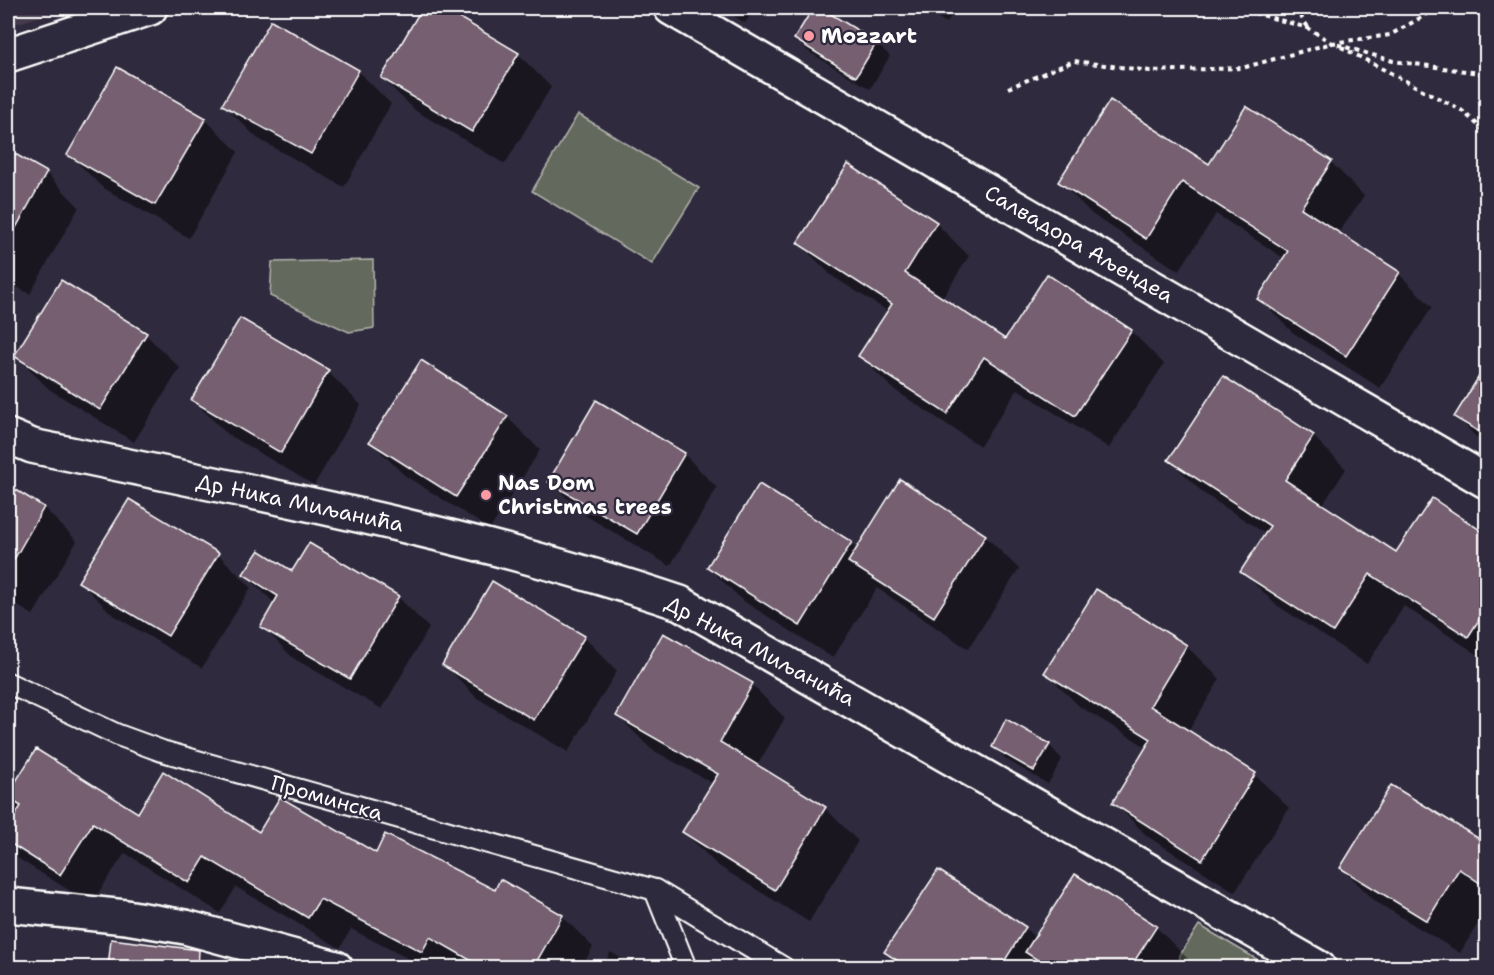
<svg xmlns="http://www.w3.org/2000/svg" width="1494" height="975" font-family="'Shantell Sans',sans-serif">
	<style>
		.built { fill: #443a4d }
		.green { fill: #646a5d; stroke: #b2b4ae; stroke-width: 1.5 }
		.shadow { fill: #0007 }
		.building { fill: #755e71; stroke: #fff; stroke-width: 1.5 }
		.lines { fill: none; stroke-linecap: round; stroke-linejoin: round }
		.lane-casing { stroke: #fff; stroke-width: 24 }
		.street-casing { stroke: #fff; stroke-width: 38 }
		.secondary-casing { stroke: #fff; stroke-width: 38 }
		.path { stroke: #fff; stroke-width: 4; stroke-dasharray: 4.5 4.5; stroke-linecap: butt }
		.lane { stroke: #2f2a3d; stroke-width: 20 }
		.street { stroke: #2f2a3d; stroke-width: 33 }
		.secondary { stroke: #2f2a3d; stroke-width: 33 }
		.poi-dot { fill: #ff9aa2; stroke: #2f2a3d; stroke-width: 2 }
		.labels { text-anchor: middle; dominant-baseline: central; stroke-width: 4.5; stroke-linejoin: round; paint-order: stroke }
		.poi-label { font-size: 21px; font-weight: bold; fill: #fff; stroke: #2f2a3d; text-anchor: start }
		.street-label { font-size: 21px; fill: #fff; stroke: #2f2a3d }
	</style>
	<rect width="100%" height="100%" fill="#2f2a3d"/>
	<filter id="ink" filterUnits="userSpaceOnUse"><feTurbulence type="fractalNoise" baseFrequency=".0167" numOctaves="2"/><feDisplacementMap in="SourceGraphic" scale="12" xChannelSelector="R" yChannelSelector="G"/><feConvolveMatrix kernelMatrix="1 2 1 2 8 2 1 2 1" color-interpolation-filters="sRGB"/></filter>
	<g filter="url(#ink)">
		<path class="built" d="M8,8H69L8,26Z"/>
		<g class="green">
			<path d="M578,114L699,188L652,264L532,191Z"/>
			<path d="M373,260L374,328L349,332L270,296L272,262Z"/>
			<path d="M1199,925L1270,967H1179L1180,955Z"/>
		</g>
		<g class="shadow">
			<path d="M424,8H440L518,54L551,87L505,164L416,111L382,78Z"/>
			<path d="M721,8H755L745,23Z"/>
			<path d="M814,8L876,43L890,56L870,89L809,52L796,39Z"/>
			<path d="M920,8H955L947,23Z"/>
			<path d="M358,71L391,104L344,187L257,138L224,105Z"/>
			<path d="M205,119L238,152L189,238L102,187L69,154Z"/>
			<path d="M8,152L46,173L79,207L30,294L8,282Z"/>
			<path d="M1331,162L1364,196L1338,234L1399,274L1432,307L1380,388L1292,332L1259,298L1285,259L1216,214L1179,271L1093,215L1060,182Z"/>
			<path d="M848,166L936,223L969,256L942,299L1006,341L1131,331L1164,364L1109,448L1018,389L980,446L893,389L860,356L889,312L832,276L799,243Z"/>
			<path d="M61,282L146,335L180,368L134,442L49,389L16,356Z"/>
			<path d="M240,320L328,372L361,405L314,485L226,433L193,400Z"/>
			<path d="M1486,368V447L1456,416Z"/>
			<path d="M507,417L540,450L490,529L404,475L371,442Z"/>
			<path d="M1313,436L1346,469L1322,506L1397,554L1432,500L1486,535V660L1404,606L1367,664L1275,604L1242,571L1266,534L1203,493L1170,460Z"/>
			<path d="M684,454L717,488L670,566L583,514L550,481Z"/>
			<path d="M8,487L44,508L77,541L33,615L8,600Z"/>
			<path d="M985,536L1019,569L968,649L877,588L833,658L742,600L708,567L851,543L857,550Z"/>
			<path d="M218,554L251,587L202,668L113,615L80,582Z"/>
			<path d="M293,573L398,597L429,628L382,709L293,658L262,626L275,604L245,574Z"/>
			<path d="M1096,591L1186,646L1220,679L1188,732L1255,775L1289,808L1235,892L1147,836L1114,802L1148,748L1079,706L1046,673Z"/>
			<path d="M584,637L617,671L568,752L477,698L444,664Z"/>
			<path d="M752,685L785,718L757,766L825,808L858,841L809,922L717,865L684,832L714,784L651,749L618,716Z"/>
			<path d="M1049,745L1062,759L1048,784L1007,760L993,746Z"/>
			<path d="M37,751L138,815L376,856L495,892L562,916L593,947L581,968H426L351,929L340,948L236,887L220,913L125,853L91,904L19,859L8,847V797Z"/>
			<path d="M1392,787L1486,845V910L1460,953L1375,901L1342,868Z"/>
			<path d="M938,872L1025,928L1035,938L1156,927L1189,960L1184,968H902L886,952Z"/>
			<path d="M611,952L636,968H601Z"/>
			<path d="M8,966H41L43,968H8Z"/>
		</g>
		<g class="building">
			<path d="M422,8H443L519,53L472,132L381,78Z"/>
			<path d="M813,8H821L877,42L856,77L794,39Z"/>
			<path d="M271,20L359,70L311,154L222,105Z"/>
			<path d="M117,67L206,118L155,205L67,155Z"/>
			<path d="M1110,100L1209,164L1246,106L1332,161L1301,208L1400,272L1346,356L1257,299L1288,251L1182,182L1146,239L1058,182Z"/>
			<path d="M8,150L47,172L8,242Z"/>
			<path d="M848,164L937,222L905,273L1005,339L1047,274L1132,330L1075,416L984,357L947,414L858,356L892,304L797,243Z"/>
			<path d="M61,280L147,333L100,410L14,356Z"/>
			<path d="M240,318L329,370L281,453L191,400Z"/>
			<path d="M421,360L508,416L456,497L369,442Z"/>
			<path d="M1486,365V436L1454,417Z"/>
			<path d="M1223,376L1314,435L1285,480L1396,552L1432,498L1486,534V609L1468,637L1370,574L1333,632L1240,572L1270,526L1168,460Z"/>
			<path d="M596,400L685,453L637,534L548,482Z"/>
			<path d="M900,479L986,535L934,617L848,562Z"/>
			<path d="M759,484L852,542L800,626L707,567Z"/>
			<path d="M8,485L44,507L8,570Z"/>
			<path d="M129,499L219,553L168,636L78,582Z"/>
			<path d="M309,543L399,596L350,679L260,627L278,596L243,574L259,550L292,571Z"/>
			<path d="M492,581L585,636L534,720L442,665Z"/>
			<path d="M1096,589L1187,645L1150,706L1256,773L1202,860L1112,803L1151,739L1044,673Z"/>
			<path d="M663,633L753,683L720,742L826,807L775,890L682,832L718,774L616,716Z"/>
			<path d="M1006,719L1050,744L1034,771L992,747Z"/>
			<path d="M36,749L138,813L163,771L259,832L280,797L376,853L385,834L495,890L500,879L563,915L533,968H484L430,937L422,952L320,899L308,918L205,857L189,883L93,823L60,875L8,842V827L21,806L8,798V794Z"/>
			<path d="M1391,785L1486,843V887L1459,869L1427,921L1340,868Z"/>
			<path d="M938,870L1026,927L1000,968H909L884,952Z"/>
			<path d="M1075,874L1157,926L1130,968H1050L1025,952Z"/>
			<path d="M111,939L199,950L198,968H108Z"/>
		</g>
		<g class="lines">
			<defs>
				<g id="lane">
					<path d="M8,683L118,735L162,751L655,890L784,968"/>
					<path d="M655,890L686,968"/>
				</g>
				<g id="street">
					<path d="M671,8L1486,481"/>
					<path d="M8,436L32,446C250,492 469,532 680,603L1319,968"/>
					<path d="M8,905L126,917L185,927L336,968"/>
				</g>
				<path id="secondary" d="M8,55L150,8"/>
			</defs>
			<use href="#lane" class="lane-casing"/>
			<use href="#street" class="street-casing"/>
			<use href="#secondary" class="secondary-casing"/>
			<g class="path">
				<path d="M1237,8L1308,28L1332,43L1393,61L1486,74"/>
				<path d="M1295,8L1308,27"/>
				<path d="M1341,47L1461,110L1486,132"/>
				<path d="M1008,88L1074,61L1150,71L1242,68L1332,43L1390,35L1438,8"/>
			</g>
			<use href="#lane" class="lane"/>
			<use href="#street" class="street"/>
			<use href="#secondary" class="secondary"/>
		</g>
	</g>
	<g class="poi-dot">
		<circle cx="809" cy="36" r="6"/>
		<circle cx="486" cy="495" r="6"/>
	</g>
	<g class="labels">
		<g class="poi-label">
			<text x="821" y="36">Mozzart</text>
			<text x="498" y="483">Nas Dom<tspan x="498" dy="24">Christmas trees</tspan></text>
		</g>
		<g class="street-label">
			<text transform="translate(1079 244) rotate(30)">Салвадора Аљендеа</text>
			<text transform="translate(300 503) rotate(12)">Др Ника Миљанића</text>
			<text transform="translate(760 651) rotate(28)">Др Ника Миљанића</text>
			<text transform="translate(327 798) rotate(16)">Проминска</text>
		</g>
	</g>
	<rect width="1494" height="975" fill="none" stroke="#2f2a3d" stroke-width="30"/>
	<rect x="15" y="15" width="1464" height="945" fill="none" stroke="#fff" stroke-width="2" filter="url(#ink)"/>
</svg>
